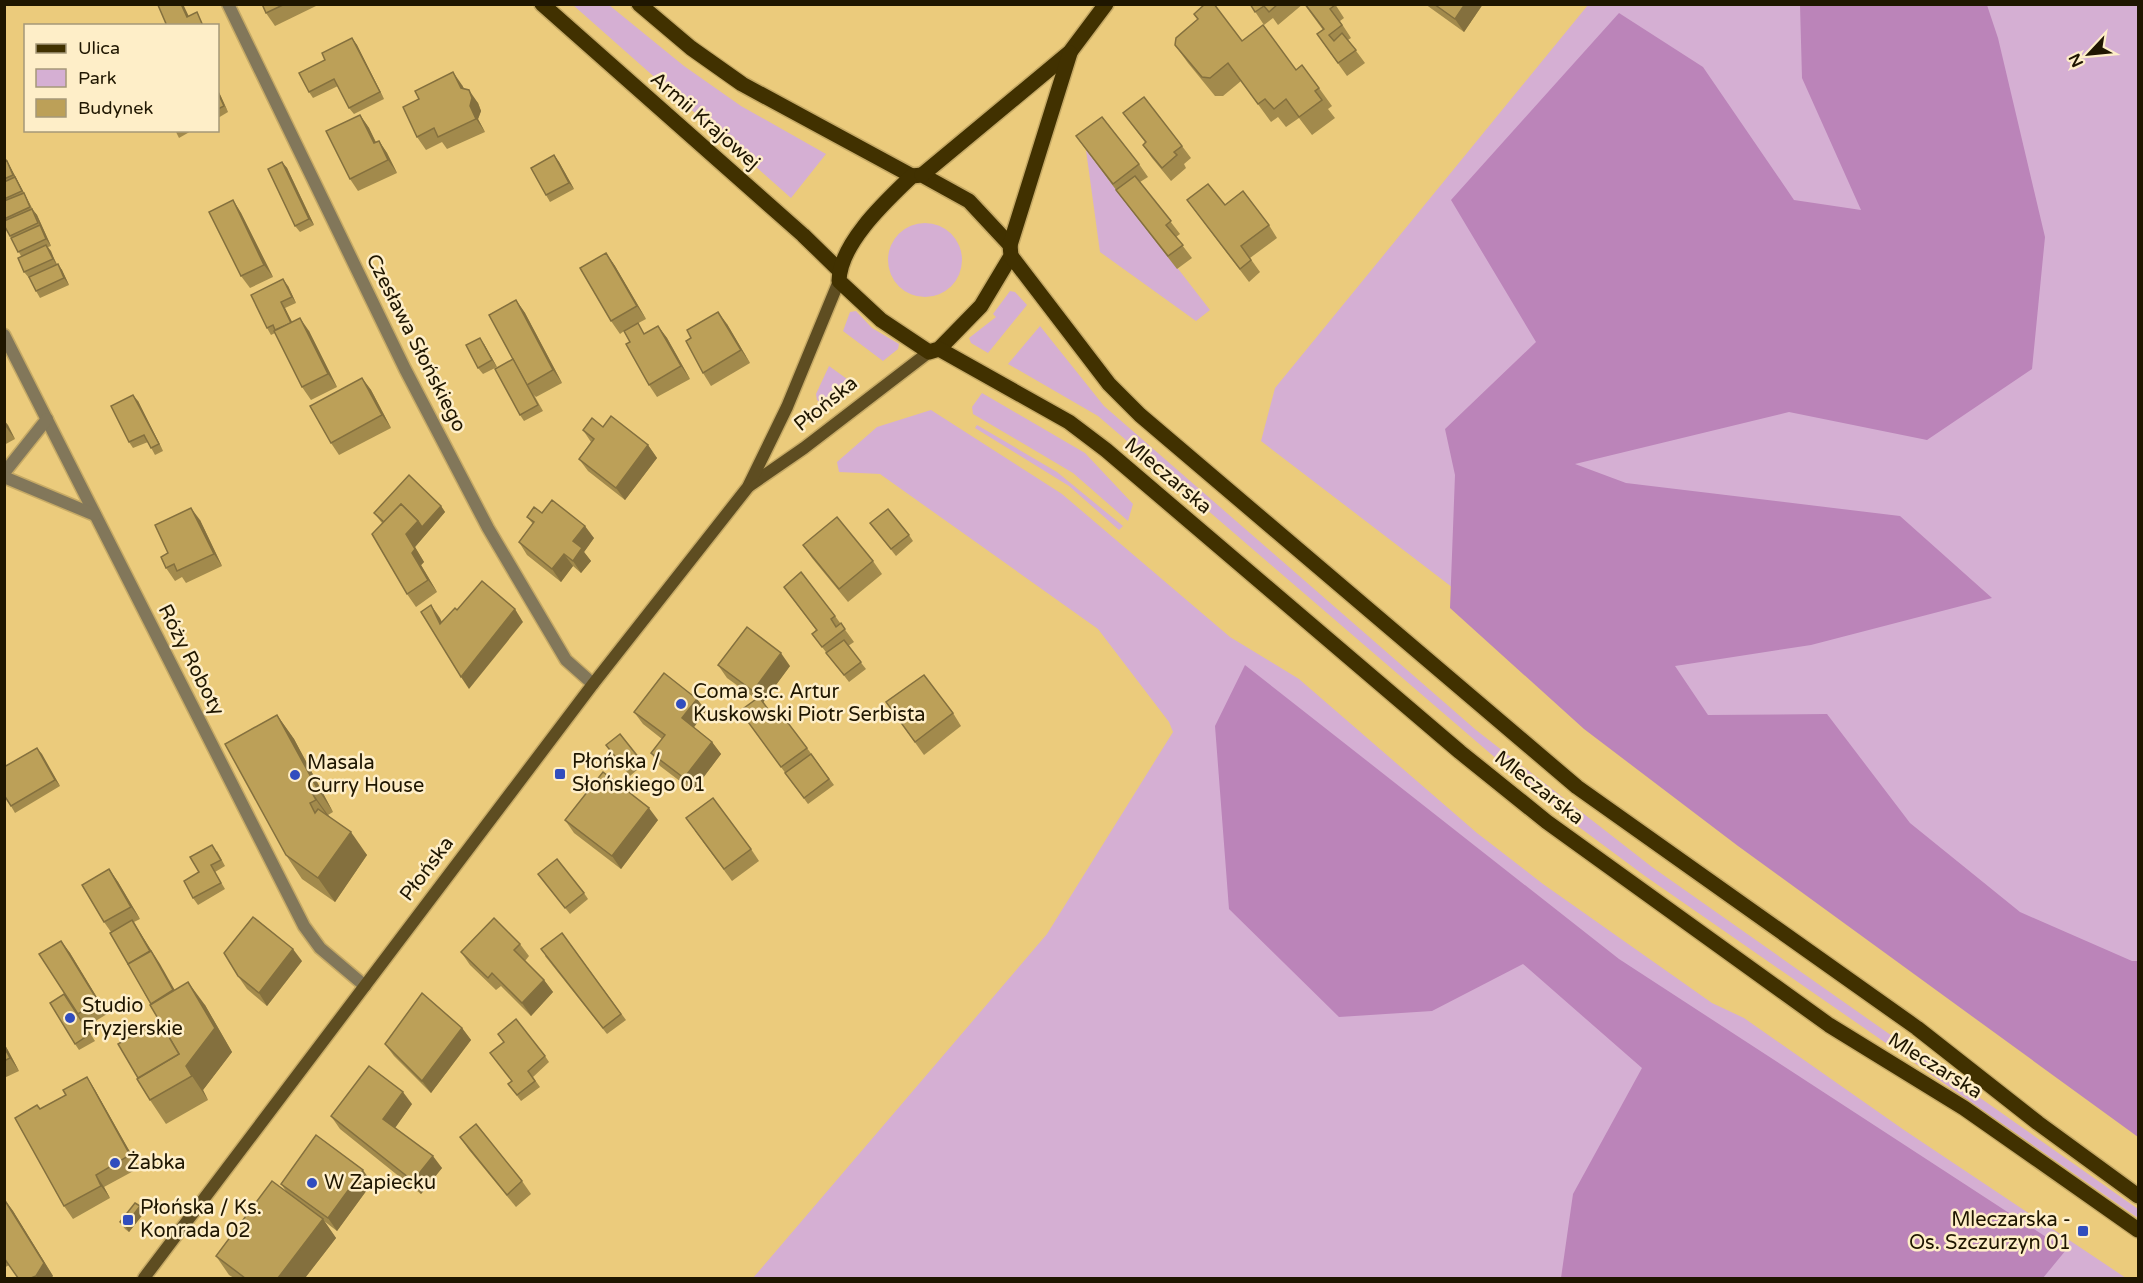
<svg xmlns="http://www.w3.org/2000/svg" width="2143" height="1283" font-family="'Varela Round',sans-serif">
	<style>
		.green { fill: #d5afd3 }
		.forest { fill: #bb84b9 }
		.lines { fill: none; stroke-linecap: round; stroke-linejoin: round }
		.street-casing { stroke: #c6aa66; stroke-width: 15 }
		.secondary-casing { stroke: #c6aa66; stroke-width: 15 }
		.primary-casing { stroke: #c6aa66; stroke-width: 18 }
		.street { stroke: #82775a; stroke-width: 12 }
		.secondary { stroke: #5e4d21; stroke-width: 12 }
		.primary { stroke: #413100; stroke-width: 15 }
		.wall { fill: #a28a4c }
		.shaded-wall { fill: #84703e }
		.building { fill: #bca058; stroke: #84703e; stroke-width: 1.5 }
		.poi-dot { fill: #314dbe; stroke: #feeec8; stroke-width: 2 }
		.labels { text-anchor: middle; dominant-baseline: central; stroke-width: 5; stroke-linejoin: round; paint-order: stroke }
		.street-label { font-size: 20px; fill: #1f1600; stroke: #feeec8 }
		.poi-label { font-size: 20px; fill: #1f1600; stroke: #feeec8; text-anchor: start }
	</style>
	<rect width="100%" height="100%" fill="#ebcb7c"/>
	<g class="green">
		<path d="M573,5H609L684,66L741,106L826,154L791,198Z"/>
		<path d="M1588,5H2138V1112L1261,441L1275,388Z"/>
		<path d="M1086,150L1210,310L1196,321L1100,252Z"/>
		<circle cx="925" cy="260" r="37"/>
		<path d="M1010,291L1015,292L1027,305L988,353L971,343L969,338L996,317L993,314Z"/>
		<path d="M856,311L872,328L899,344L898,349L883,361L843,331L850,312Z"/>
		<path d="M1040,326L1104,406L1476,730L1652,867L2138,1209V1218L1645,876L1556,810L1098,416L1008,364Z"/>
		<path d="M829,366L854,384L825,407L817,400L816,394Z"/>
		<path d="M982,393L1085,453L1133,504L1128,521L1073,473L973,414L972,407Z"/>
		<path d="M931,410L1062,494L1230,637L1299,679L1477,833L1543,884L1712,1003L1744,1018L1904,1130L2126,1278H753L1047,934L1173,732L1169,722L1098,629L880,474L839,472L837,462L877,427Z"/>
		<path d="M977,425L1057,472L1123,526L1119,530L1069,486L975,428Z"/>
	</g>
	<g class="forest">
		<path d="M1800,5H1987L1998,38L2045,237L2032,369L1927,440L1789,412L1575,464L1626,483L1900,516L1992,598L1811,645L1675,666L1708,715L1827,714L1910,823L2020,912L2132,961H2138V1137L1738,846L1584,729L1450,608L1455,475L1445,429L1536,342L1451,200L1619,13L1703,67L1794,200L1861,210L1802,78Z"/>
		<path d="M1245,665L1619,959L2066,1250L2043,1278H1561L1573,1194L1642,1068L1523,964L1432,1011L1339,1017L1229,909L1215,726Z"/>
	</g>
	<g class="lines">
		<defs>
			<g id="street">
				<path d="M228,4L405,369L488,528L566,660L593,684"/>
				<path d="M4,335L304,926L320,948L365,986"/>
				<path d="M4,473L47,419"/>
				<path d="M4,477L95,515"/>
			</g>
			<g id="secondary">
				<path d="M749,486L804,448L929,352"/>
				<path d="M144,1278L593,684L748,487L787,407L839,281"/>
			</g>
			<g id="primary">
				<path d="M542,4L803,235L839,270"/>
				<path d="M639,4L691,48L742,84L912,176"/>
				<path d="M922,175L969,201L1010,245L1011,256L981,306L939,349L929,352L881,320L839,281C840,243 886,201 912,176Z"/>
				<path d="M922,175L1070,52L1106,4"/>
				<path d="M1010,245L1070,53"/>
				<path d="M1011,256L1109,384L1140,415L1577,787L1917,1028L2038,1123L2138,1196"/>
				<path d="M939,349L1069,422L1106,450L1460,752L1547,822L1829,1025L1964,1108L2138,1230"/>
			</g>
		</defs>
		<use href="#street" class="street-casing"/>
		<use href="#secondary" class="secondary-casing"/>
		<use href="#primary" class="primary-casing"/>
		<use href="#street" class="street"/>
		<use href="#secondary" class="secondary"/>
		<use href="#primary" class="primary"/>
	</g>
	<g class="wall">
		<path d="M262,4H315L316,6L275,26L266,13Z"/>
		<path d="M1250,4H1303L1278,25L1273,18L1264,25Z"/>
		<path d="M1304,4H1335L1344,18L1340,21L1351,38L1348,40L1365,63L1347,76L1317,34L1323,30Z"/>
		<path d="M1425,4H1483L1464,32Z"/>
		<path d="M1194,14L1296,70L1319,88L1332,106L1328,109L1335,118L1312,135L1299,118L1286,127L1278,117L1271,122L1241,81L1223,96H1215L1188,63L1175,45L1198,20Z"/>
		<path d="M352,38L357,45L384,99L354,114L349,108L338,86L313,98L309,92L325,60Z"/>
		<path d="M462,85L464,89L478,103L481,111L478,119L485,132L447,149L442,142L426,150L417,137Z"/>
		<path d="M218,90L228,112L218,118Z"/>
		<path d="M1123,113L1182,146L1191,158L1184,164L1186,168L1171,181L1152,158L1143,145L1145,142Z"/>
		<path d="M360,115L369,128L376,142L379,141L387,153L397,173L358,191L350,179Z"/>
		<path d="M175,130H193L179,138Z"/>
		<path d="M1076,136L1139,164L1148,177L1140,182L1180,234L1176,237L1192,258L1177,269L1125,202Z"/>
		<path d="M4,155L33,210L37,215L51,246L48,247L57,264L62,270L69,285L40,298L36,291L30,278H29L24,272L21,256L4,225Z"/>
		<path d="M554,155L559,162L574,189L550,202L546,195Z"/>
		<path d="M282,162L287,168L314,225L300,232L295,226Z"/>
		<path d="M233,200L241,213L273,277L250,288L241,276Z"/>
		<path d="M1187,200L1225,205L1269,225L1277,238L1250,258L1260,272L1249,282Z"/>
		<path d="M606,253L615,266L646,319L631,327L645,334L658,326L667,338L690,379L657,397L649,385L630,342L624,331L620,334L611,321Z"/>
		<path d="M288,286L296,303L285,308L292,322L309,331L337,387L311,400L302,387L275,333L271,335L267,328Z"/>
		<path d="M516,300L525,313L562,383L536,397L534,395L543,411L524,421L520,415Z"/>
		<path d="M727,324L750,363L711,386L703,373L691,338Z"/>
		<path d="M484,344L497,367L483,374L478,368Z"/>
		<path d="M362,378L371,390L391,428L339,455L331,443Z"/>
		<path d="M138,401L163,451L155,455L148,442L133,448L129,442Z"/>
		<path d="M4,420L15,439L4,445Z"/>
		<path d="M603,427L648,445L657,458L625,500L588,471L579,459L591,442L583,430Z"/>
		<path d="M441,506L445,512L415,547L424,562L421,565L437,592L416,607L407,594L382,523L374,513Z"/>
		<path d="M542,513L594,538L584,552L591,561L581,573L573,566L561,582L527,555L519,542L533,524L527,517Z"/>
		<path d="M200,520L222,566L186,583L182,577L175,581L166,568L168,553Z"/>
		<path d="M870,523L909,535L913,541L896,556Z"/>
		<path d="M803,545L873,561L882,574L848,602L812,558Z"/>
		<path d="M784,587L835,616L854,642L848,646L866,669L849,682L812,634L816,630Z"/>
		<path d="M718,665L790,666L763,702L776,720L807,748L834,785L808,804L740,711L756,699L727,678Z"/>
		<path d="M697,699L706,711L694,727L712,742L721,754L693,791L660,766L651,753L662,739L643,724L634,712Z"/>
		<path d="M886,702L953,713L961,726L924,755Z"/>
		<path d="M277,715L294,739L333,812L328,815L329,816L367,855L335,902L302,879L286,855Z"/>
		<path d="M606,745L639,758L644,764L630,776Z"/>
		<path d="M37,748L60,786L15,813L11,806Z"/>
		<path d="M565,820H658L621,869L574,833Z"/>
		<path d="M695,831L751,849L759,861L732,881Z"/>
		<path d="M217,851L225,866L215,872L225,889L198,905L193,898L199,872Z"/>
		<path d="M109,869L118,882L140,919L134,922L174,990L205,1005L232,1052L203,1090L208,1100L166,1124L150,1100L138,1078L159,1020L111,932L104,922Z"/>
		<path d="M538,874L584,893L588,899L570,914Z"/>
		<path d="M562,933L626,1020L607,1034L545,956Z"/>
		<path d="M61,941L70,953L107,1014L86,1027L95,1041L79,1050L75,1044L64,994Z"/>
		<path d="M520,944L529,956L525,961L544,980L553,992L531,1016L501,986L496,990L470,965L461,952Z"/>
		<path d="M302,961L267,1006L247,989L238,976Z"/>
		<path d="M462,1028L471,1040L431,1093L394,1056L385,1044Z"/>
		<path d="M4,1043L19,1071L4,1078Z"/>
		<path d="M545,1056L549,1062L533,1077L540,1087L521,1101L508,1084Z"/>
		<path d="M87,1077L95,1090L139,1168L104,1187L110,1198L73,1219L64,1206L40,1109L66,1095Z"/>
		<path d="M412,1104L395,1128L442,1168L421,1194L340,1129L331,1116Z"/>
		<path d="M460,1137L522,1181L531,1194L516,1207L469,1150Z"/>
		<path d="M372,1183L337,1231L324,1221L336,1238L305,1278H234L229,1275L216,1256L286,1191L281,1184Z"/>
		<path d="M4,1199L13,1211L53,1276L51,1278H18L9,1265L4,1268Z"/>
		<path d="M144,1213L129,1232L125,1229L120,1222Z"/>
	</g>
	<g class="shaded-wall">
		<path d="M181,4H183L192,23L187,17Z"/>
		<path d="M1465,4H1483L1464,32L1455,19Z"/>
		<path d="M352,38L357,45L384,99L380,92Z"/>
		<path d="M453,72L462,85L470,100L461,88Z"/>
		<path d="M218,90L228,112L218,93Z"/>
		<path d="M469,90L478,103L481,111L478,119L485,132L476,119L470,106Z"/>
		<path d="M360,115L369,128L382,156L374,143Z"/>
		<path d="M379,141L387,153L397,173L388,160Z"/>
		<path d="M4,155L33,210L37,215L51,246L46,239L34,212L13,175L4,157Z"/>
		<path d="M554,155L559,162L574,189L569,183Z"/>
		<path d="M282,162L287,168L314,225L309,219Z"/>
		<path d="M233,200L241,213L273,277L264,265Z"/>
		<path d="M46,245L51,251L57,266L53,259Z"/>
		<path d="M606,253L615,266L646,319L637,306Z"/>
		<path d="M58,264L62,270L69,285L64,278Z"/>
		<path d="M283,279L288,286L296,303L292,297Z"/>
		<path d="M516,300L525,313L562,383L553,370Z"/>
		<path d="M281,302L285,308L299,336L294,329Z"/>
		<path d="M718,312L727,324L750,363L741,350Z"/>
		<path d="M300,318L309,331L337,387L328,374Z"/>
		<path d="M658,326L667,338L690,379L681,366Z"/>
		<path d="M480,338L484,344L497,367L492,360Z"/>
		<path d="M362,378L371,390L391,428L382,415Z"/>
		<path d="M133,395L138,401L163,451L159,444Z"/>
		<path d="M4,420L8,425L15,439L6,427L4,423Z"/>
		<path d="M648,445L657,458L625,500L616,488Z"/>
		<path d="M441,506L445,512L415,547L424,562L421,565L437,592L428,580L412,553L406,534L418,521Z"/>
		<path d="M191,508L200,520L222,566L214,554Z"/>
		<path d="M585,526L594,538L584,552L591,561L581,573L573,561V541Z"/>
		<path d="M564,554L573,566L561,582L552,569Z"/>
		<path d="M431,605L440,618L449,637L440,624Z"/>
		<path d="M515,609L523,622L469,689L461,677Z"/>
		<path d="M781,653L790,666L762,704L753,691Z"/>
		<path d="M697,699L706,711L691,731L682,718Z"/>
		<path d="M277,715L294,739L333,812L317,788Z"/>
		<path d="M712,742L721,754L693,791L684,778Z"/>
		<path d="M37,748L42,754L60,786L55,780Z"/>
		<path d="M311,791L328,815L333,824L316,800Z"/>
		<path d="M649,808L658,820L621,869L612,856Z"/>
		<path d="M351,832L367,855L335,902L318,878Z"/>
		<path d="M109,869L118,882L140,919L131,907Z"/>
		<path d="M132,920L160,964L189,1015L180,1002Z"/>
		<path d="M61,941L70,953L107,1014L98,1001Z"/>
		<path d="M293,949L302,961L267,1006L259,993Z"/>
		<path d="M544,980L553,992L531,1016L522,1003Z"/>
		<path d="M188,982L205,1005L232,1052L203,1090L208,1100L192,1076L169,1032Z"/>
		<path d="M462,1028L471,1040L431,1093L422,1081Z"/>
		<path d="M4,1043L19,1071L10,1058L4,1047Z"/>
		<path d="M87,1077L95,1090L139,1168L130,1155Z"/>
		<path d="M403,1092L412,1104L392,1132L383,1119Z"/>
		<path d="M433,1156L442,1168L421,1194L413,1181Z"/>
		<path d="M363,1170L372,1183L337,1231L328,1218Z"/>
		<path d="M96,1175L104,1187L110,1198L101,1186Z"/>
		<path d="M4,1199L13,1211L53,1276L51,1278H38L36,1276Z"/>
		<path d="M140,1206L144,1213L129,1232L125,1226Z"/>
		<path d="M323,1219L336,1238L305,1278H278Z"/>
	</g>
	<g class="building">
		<path d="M160,4H181L187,17L197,12L203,26H167L158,5Z"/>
		<path d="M262,4H285L266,13Z"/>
		<path d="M1205,4H1214L1242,41L1263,25L1296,70L1302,65L1319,88L1315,91L1322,100L1299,117L1286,99L1274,109L1265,99L1258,104L1228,63L1210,78L1202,77L1175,45L1176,38L1198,19L1194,14Z"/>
		<path d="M1250,4H1278L1269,12L1264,6L1255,12Z"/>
		<path d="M1305,4H1335V5L1330,9L1342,25L1329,35L1334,41L1342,33L1356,50L1338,63L1317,34L1324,29Z"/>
		<path d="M1434,4H1465L1455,19Z"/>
		<path d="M352,38L380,92L349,108L334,79L309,92L299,73L325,60L322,53Z"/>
		<path d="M453,72L461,88L469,90L472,98L470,106L476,119L438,137L434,128L417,137L403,107L419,99L415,91Z"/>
		<path d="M218,93L224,106L218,109Z"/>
		<path d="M1144,97L1182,146L1174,152L1177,155L1162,168L1143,145L1146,142L1123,113Z"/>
		<path d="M360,115L374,143L379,141L388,160L350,179L326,131Z"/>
		<path d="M1102,117L1139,164L1113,184L1076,136Z"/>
		<path d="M554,155L569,183L546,195L531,168Z"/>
		<path d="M7,161L13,175L4,179V162Z"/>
		<path d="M282,162L309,219L295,226L268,169Z"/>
		<path d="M1135,176L1171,221L1166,225L1183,245L1168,256L1116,190Z"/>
		<path d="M15,177L22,191L4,199V182Z"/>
		<path d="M1208,184L1225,205L1243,191L1269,225L1241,246L1251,260L1240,269L1187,200Z"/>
		<path d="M24,193L30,207L4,219V201Z"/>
		<path d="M233,200L264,265L241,276L209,212Z"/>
		<path d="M32,209L38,223L10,236L4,225V221Z"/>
		<path d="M40,225L46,239L18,252L11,238Z"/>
		<path d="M46,245L53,259L24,272L18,258Z"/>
		<path d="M606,253L637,306L611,321L580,268Z"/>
		<path d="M58,264L64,278L36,291L29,277Z"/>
		<path d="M283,279L292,297L281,302L291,323L275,330L273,325L267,328L251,295Z"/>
		<path d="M516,300L553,370L527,385L489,315Z"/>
		<path d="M718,312L741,350L703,373L686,341L691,338L687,330Z"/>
		<path d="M300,318L328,374L302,387L274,331Z"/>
		<path d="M638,323L644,334L658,326L681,366L649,385L626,344L630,342L624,331Z"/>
		<path d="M480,338L492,360L478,368L466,345Z"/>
		<path d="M513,359L538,405L520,415L495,369Z"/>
		<path d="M362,378L382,415L331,443L310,406Z"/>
		<path d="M133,395L159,444L151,448L144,435L129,442L111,406Z"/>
		<path d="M611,416L648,445L616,488L579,459L594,439L583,430L592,418L603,427Z"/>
		<path d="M409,475L441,506L422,527L418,521L401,504L384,522L374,513Z"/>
		<path d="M552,500L585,526L573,541L582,548L573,561L564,554L552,569L519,542L534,522L527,517L534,507L542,513Z"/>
		<path d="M401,504L418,521L406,534L415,549L412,553L428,580L407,594L372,534Z"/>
		<path d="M191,508L214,554L177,571L174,564L166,568L161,557L168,553L155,525Z"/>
		<path d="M888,509L909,535L891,549L870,523Z"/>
		<path d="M837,517L873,561L839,589L803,545Z"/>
		<path d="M801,572L835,616L831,619L836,627L841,623L845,629L822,647L812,634L817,630L784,587Z"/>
		<path d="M482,581L515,609L461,677L421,612L431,605L440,624L455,608L457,610Z"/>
		<path d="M747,627L781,653L753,691L718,665Z"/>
		<path d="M844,640L861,662L844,675L826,653Z"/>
		<path d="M664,673L697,699L682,718L712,742L684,778L651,753L665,735L634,712Z"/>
		<path d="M924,675L953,713L915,742L886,702Z"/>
		<path d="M759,697L776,720L782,715L807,748L781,767L740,711Z"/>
		<path d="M277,715L317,788L311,791L316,800L310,803L315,813L318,809L351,832L318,878L286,855L225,744Z"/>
		<path d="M620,734L639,758L625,769L606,745Z"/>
		<path d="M37,748L55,780L11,806L4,795V767Z"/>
		<path d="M811,754L829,779L804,798L785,773Z"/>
		<path d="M603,772L649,808L612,856L565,820Z"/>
		<path d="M713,798L751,849L724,869L686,818Z"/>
		<path d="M212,845L221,860L211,865L221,883L193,898L184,881L199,872L190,857Z"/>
		<path d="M557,859L584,893L565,908L538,874Z"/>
		<path d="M109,869L131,907L104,922L82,885Z"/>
		<path d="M253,917L293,949L259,993L238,976L224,953Z"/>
		<path d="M494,918L520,944L514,950L544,980L522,1003L492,973L488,978L461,952Z"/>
		<path d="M132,920L150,951L128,964L110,933Z"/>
		<path d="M562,933L621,1014L603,1028L541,949Z"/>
		<path d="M61,941L98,1001L78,1014L39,954Z"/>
		<path d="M151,951L173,990L151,1004L128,964Z"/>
		<path d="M188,982L215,1028L186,1066L192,1076L150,1100L137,1079L179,1054L150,1005Z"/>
		<path d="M422,993L462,1028L422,1081L385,1044Z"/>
		<path d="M64,994L90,1034L75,1044L50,1003Z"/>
		<path d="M516,1019L545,1056L528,1071L535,1081L517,1095L508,1084L512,1081L490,1053L504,1042L498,1034Z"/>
		<path d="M159,1020L179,1054L138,1078L118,1044Z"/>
		<path d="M4,1047L10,1058L4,1061Z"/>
		<path d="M369,1066L403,1092L383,1119L433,1156L413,1181L331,1116Z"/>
		<path d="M87,1077L130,1155L96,1175L101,1186L64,1206L15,1118L37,1105L40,1109L66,1095L63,1090Z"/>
		<path d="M476,1124L522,1181L507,1195L460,1137Z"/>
		<path d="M316,1135L363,1170L328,1218L281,1184Z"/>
		<path d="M272,1181L323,1219L278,1278H245L216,1256Z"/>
		<path d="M4,1199L44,1263L36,1276L31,1278H18L4,1258Z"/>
		<path d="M135,1203L140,1206L125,1226L120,1222Z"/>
	</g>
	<g class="poi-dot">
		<circle cx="681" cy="704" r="6"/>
		<rect x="554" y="768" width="12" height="12" rx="3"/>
		<circle cx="295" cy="775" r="6"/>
		<circle cx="70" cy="1018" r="6"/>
		<circle cx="115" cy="1163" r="6"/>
		<circle cx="312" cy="1183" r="6"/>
		<rect x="122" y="1214" width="12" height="12" rx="3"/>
		<rect x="2077" y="1225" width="12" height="12" rx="3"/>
	</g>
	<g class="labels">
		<g class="street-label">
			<text transform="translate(705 121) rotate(41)">Armii Krajowej</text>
			<text transform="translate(416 343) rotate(63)">Czesława Słońskiego</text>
			<text transform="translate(826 404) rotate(-39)">Płońska</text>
			<text transform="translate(1168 476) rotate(40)">Mleczarska</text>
			<text transform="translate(191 660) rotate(63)">Róży Roboty</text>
			<text transform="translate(1539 788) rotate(38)">Mleczarska</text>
			<text transform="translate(427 869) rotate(-53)">Płońska</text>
			<text transform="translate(1935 1066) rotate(32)">Mleczarska</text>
		</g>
		<g class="poi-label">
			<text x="693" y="692">Coma s.c. Artur<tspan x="693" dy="23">Kuskowski Piotr Serbista</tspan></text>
			<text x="572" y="762">Płońska /<tspan x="572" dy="23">Słońskiego 01</tspan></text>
			<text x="307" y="763">Masala<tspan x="307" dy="23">Curry House</tspan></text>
			<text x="82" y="1006">Studio<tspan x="82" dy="23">Fryzjerskie</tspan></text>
			<text x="127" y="1163">Żabka</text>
			<text x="324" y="1183">W Zapiecku</text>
			<text x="140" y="1208">Płońska / Ks.<tspan x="140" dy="23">Konrada 02</tspan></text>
			<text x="2071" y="1220" text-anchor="end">Mleczarska -<tspan x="2071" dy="23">Os. Szczurzyn 01</tspan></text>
		</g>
	</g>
	<rect width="2143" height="1283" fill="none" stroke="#1f1600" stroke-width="12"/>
	<rect x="24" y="24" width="195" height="108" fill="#feeec8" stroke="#a59878" stroke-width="1.5"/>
	<rect x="36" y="44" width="30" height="9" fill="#413100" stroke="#a59878" stroke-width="1.5"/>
	<text x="78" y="54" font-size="18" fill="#1f1600">Ulica</text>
	<rect x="36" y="69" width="30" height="18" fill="#d5afd3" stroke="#a59878" stroke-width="1.5"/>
	<text x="78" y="84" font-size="18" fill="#1f1600">Park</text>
	<rect x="36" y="99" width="30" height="18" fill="#bca058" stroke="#a59878" stroke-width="1.5"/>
	<text x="78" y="114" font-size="18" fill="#1f1600">Budynek</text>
	<g transform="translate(2089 54) rotate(244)" stroke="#feeec8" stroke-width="4.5" paint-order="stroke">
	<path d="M0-4.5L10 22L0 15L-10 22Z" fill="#1f1600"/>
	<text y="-9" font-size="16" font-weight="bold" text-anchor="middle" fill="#1f1600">N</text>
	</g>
</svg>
